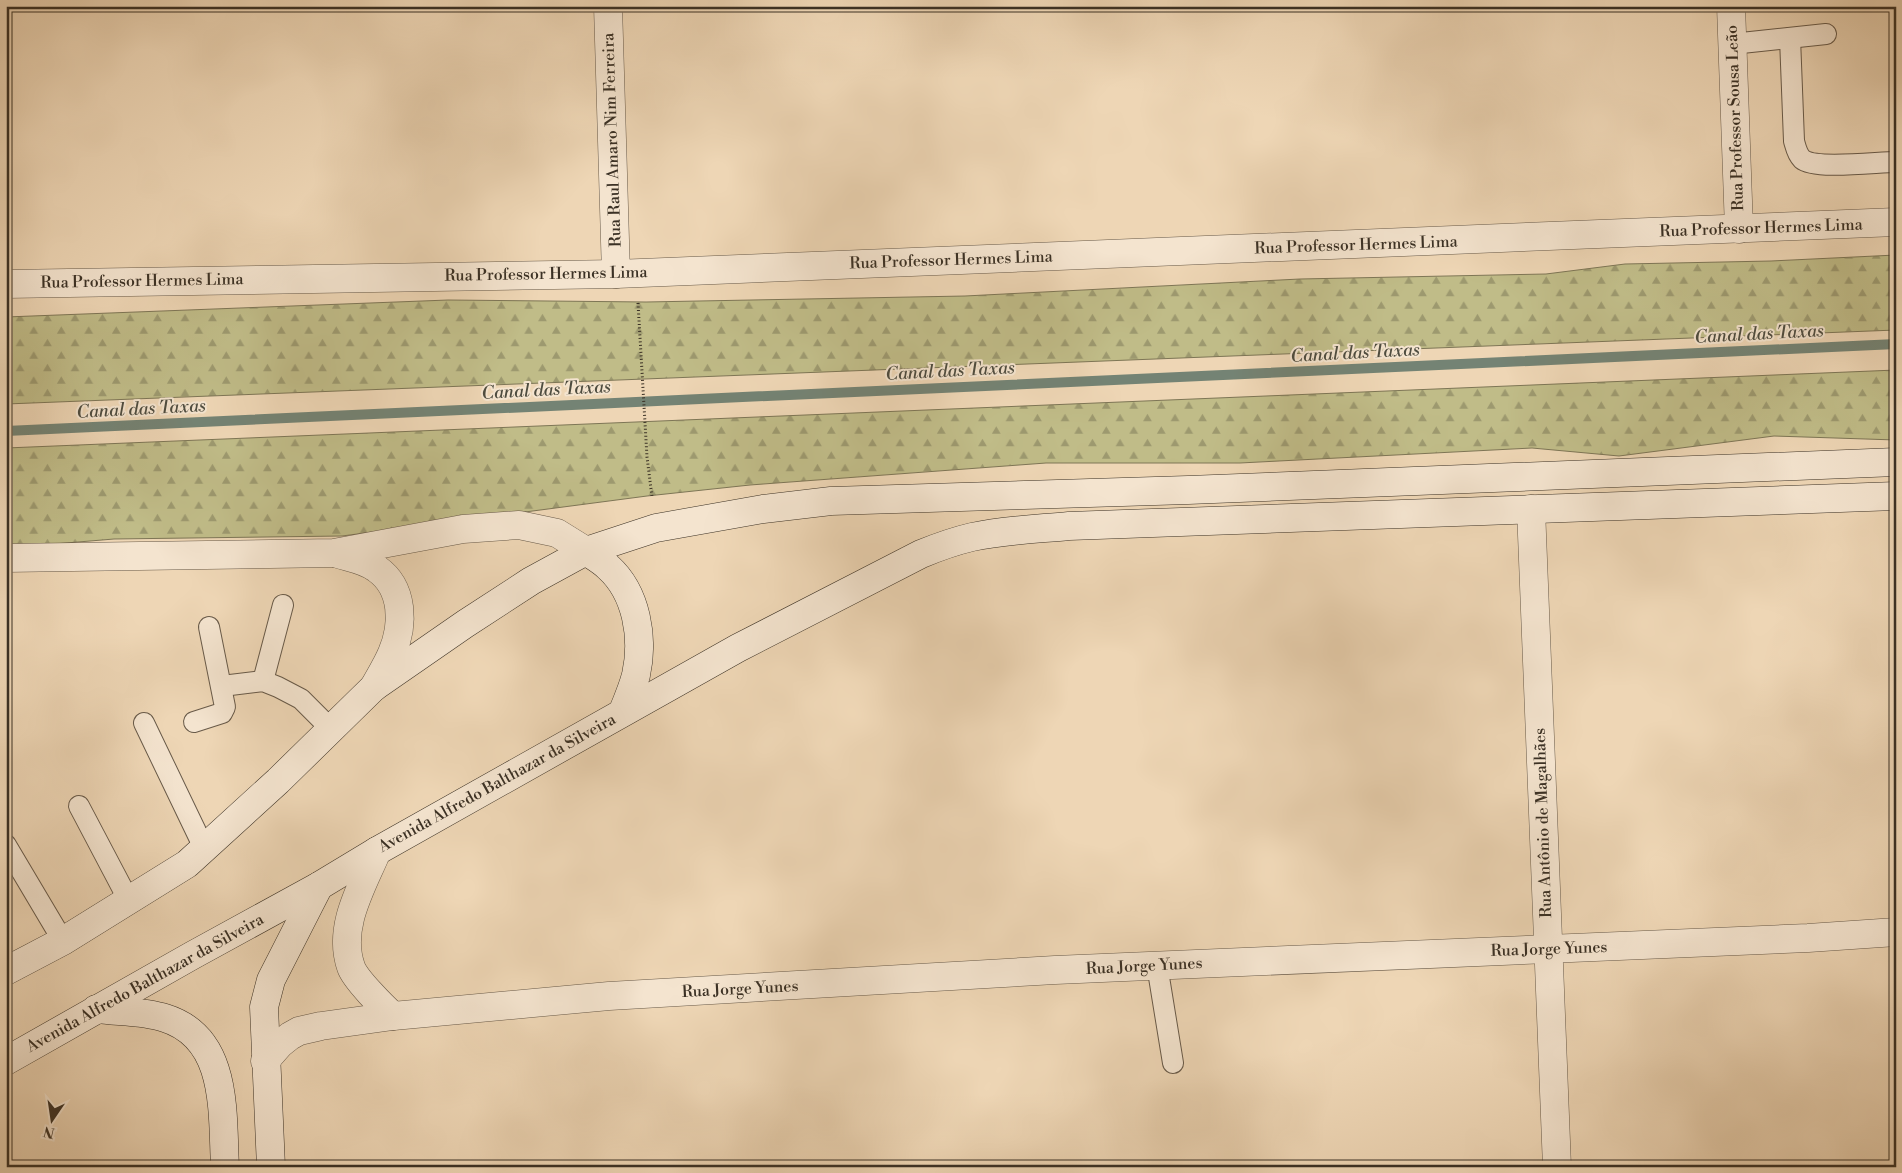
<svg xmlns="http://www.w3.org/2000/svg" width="1902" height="1173" font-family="'Libre Bodoni',serif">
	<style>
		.forest { fill: url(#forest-firs); stroke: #7e7656 }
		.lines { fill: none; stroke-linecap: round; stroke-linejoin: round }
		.stream { stroke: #748374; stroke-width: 10 }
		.lane-casing { stroke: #685a49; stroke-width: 22 }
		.street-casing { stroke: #685a49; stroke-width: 29 }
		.secondary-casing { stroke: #3b3125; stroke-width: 29 }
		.path { stroke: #3b3125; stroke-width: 3; stroke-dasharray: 1 2.5; stroke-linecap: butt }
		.lane { stroke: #f4e4cf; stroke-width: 20 }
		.street { stroke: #f4e4cf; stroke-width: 28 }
		.secondary { stroke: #f4e4cf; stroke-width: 28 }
		.labels { text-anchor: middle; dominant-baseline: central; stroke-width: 4; stroke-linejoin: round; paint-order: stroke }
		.street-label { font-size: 16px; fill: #3b3125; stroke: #f4e4cf }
		.water-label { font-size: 18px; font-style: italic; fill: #4e4c3f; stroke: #f4e4cf }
	</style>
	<defs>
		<pattern id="forest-firs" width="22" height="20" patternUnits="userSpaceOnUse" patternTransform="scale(1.25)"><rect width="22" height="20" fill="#c0bc88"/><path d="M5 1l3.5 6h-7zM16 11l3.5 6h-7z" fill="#9d996f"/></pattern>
	</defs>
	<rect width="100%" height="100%" fill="#eed6b5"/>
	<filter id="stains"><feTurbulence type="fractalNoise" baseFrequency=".004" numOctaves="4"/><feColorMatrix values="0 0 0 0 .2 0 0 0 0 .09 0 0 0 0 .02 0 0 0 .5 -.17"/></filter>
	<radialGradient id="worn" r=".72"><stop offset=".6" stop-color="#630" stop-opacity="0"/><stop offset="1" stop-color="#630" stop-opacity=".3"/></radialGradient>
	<g class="forest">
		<path d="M1896,255V330L6,404V317L448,300L646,302L965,296L1300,279L1546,274L1625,264L1771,261Z"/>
		<path d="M1896,370V440L1774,436L1619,456L1532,448L1240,463H1046L750,485L647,496L342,536L114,539L6,548V448Z"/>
	</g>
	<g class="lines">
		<path class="stream" d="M6,431L1896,344"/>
		<defs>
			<g id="lane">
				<path d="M1790,38L1794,141C1796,148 1797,154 1802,159C1815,170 1877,162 1896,162"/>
				<path d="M1732,44L1826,34"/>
				<path d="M263,681L283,605"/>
				<path d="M222,686L263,681L278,687L301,699L331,729"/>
				<path d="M194,722L222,713L225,707L209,627"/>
				<path d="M144,723L204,848"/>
				<path d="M79,806L129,901"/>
				<path d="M6,845L63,941"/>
				<path d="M1157,965L1173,1063"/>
			</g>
			<g id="street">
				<path d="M608,6L616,274"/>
				<path d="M1731,6L1739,229"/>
				<path d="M6,284L616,274L1896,222"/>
				<path d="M1531,509L1557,1167"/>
				<path d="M338,554C351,558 366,560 377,569C404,588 404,625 392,653C387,665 380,676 374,687"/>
				<path d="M6,558L334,553L463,529L519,525L557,533L586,551"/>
				<path d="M377,851C362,887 337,927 351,967C355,979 383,1007 393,1016"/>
				<path d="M265,1061L280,1044L290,1036L299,1031L321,1026L393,1016L609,996L1055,970L1808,938L1896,932"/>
			</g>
			<g id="secondary">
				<path d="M586,551C593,556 602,561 608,567C637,593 644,638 636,675C633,687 628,699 623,711"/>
				<path d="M6,971L63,941L187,864L278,781L374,687L465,624L531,581L586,551L656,528L763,509L831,501L1188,490L1896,462"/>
				<path d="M96,1009C118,1012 144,1011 165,1018C229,1038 222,1113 225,1167"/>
				<path d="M6,1061L193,955L319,886L377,851L738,648L921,554C938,547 955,541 972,537C1004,530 1037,529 1069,526L1896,496"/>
				<path d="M271,1167L264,1007L271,980L319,886"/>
			</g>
		</defs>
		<use href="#lane" class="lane-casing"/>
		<use href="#street" class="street-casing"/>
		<use href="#secondary" class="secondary-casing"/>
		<path class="path" d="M638,303L647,457L652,497"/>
		<use href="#lane" class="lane"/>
		<use href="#street" class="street"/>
		<use href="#secondary" class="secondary"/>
	</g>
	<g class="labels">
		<g class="street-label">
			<text transform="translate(1735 118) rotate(-92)">Rua Professor Sousa Leão</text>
			<text transform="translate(612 140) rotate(-92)">Rua Raul Amaro Nim Ferreira</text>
			<text transform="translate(1761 228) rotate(-2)">Rua Professor Hermes Lima</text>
			<text transform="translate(1356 245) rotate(-2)">Rua Professor Hermes Lima</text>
			<text transform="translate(951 260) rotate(-2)">Rua Professor Hermes Lima</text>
			<text transform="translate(546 274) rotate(-1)">Rua Professor Hermes Lima</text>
			<text transform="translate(142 281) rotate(-1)">Rua Professor Hermes Lima</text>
			<text transform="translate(497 783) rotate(-29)">Avenida Alfredo Balthazar da Silveira</text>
			<text transform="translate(1543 823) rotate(-92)">Rua Antônio de Magalhães</text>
			<text transform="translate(1549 949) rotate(-2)">Rua Jorge Yunes</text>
			<text transform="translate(1144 966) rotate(-3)">Rua Jorge Yunes</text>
			<text transform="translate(145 983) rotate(-29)">Avenida Alfredo Balthazar da Silveira</text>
			<text transform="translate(740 989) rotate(-3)">Rua Jorge Yunes</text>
		</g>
		<g class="water-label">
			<text transform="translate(1759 334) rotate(-3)">Canal das Taxas</text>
			<text transform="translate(1355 353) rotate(-3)">Canal das Taxas</text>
			<text transform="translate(950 371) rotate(-3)">Canal das Taxas</text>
			<text transform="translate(546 390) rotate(-3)">Canal das Taxas</text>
			<text transform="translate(141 409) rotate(-3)">Canal das Taxas</text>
		</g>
	</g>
	<rect width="1902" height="1173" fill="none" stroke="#eed6b5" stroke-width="25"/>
	<rect x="8" y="8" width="1887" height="1158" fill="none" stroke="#3b3125" stroke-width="2.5"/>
	<rect x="12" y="12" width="1877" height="1148" fill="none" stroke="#3b3125"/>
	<g transform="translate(52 1120) rotate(193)" stroke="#f4e4cf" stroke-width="4" paint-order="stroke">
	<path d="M0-4L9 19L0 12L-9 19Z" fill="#3b3125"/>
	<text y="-8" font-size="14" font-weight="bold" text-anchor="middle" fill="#3b3125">N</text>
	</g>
	<rect width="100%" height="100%" filter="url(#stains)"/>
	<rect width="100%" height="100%" fill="url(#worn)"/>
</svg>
